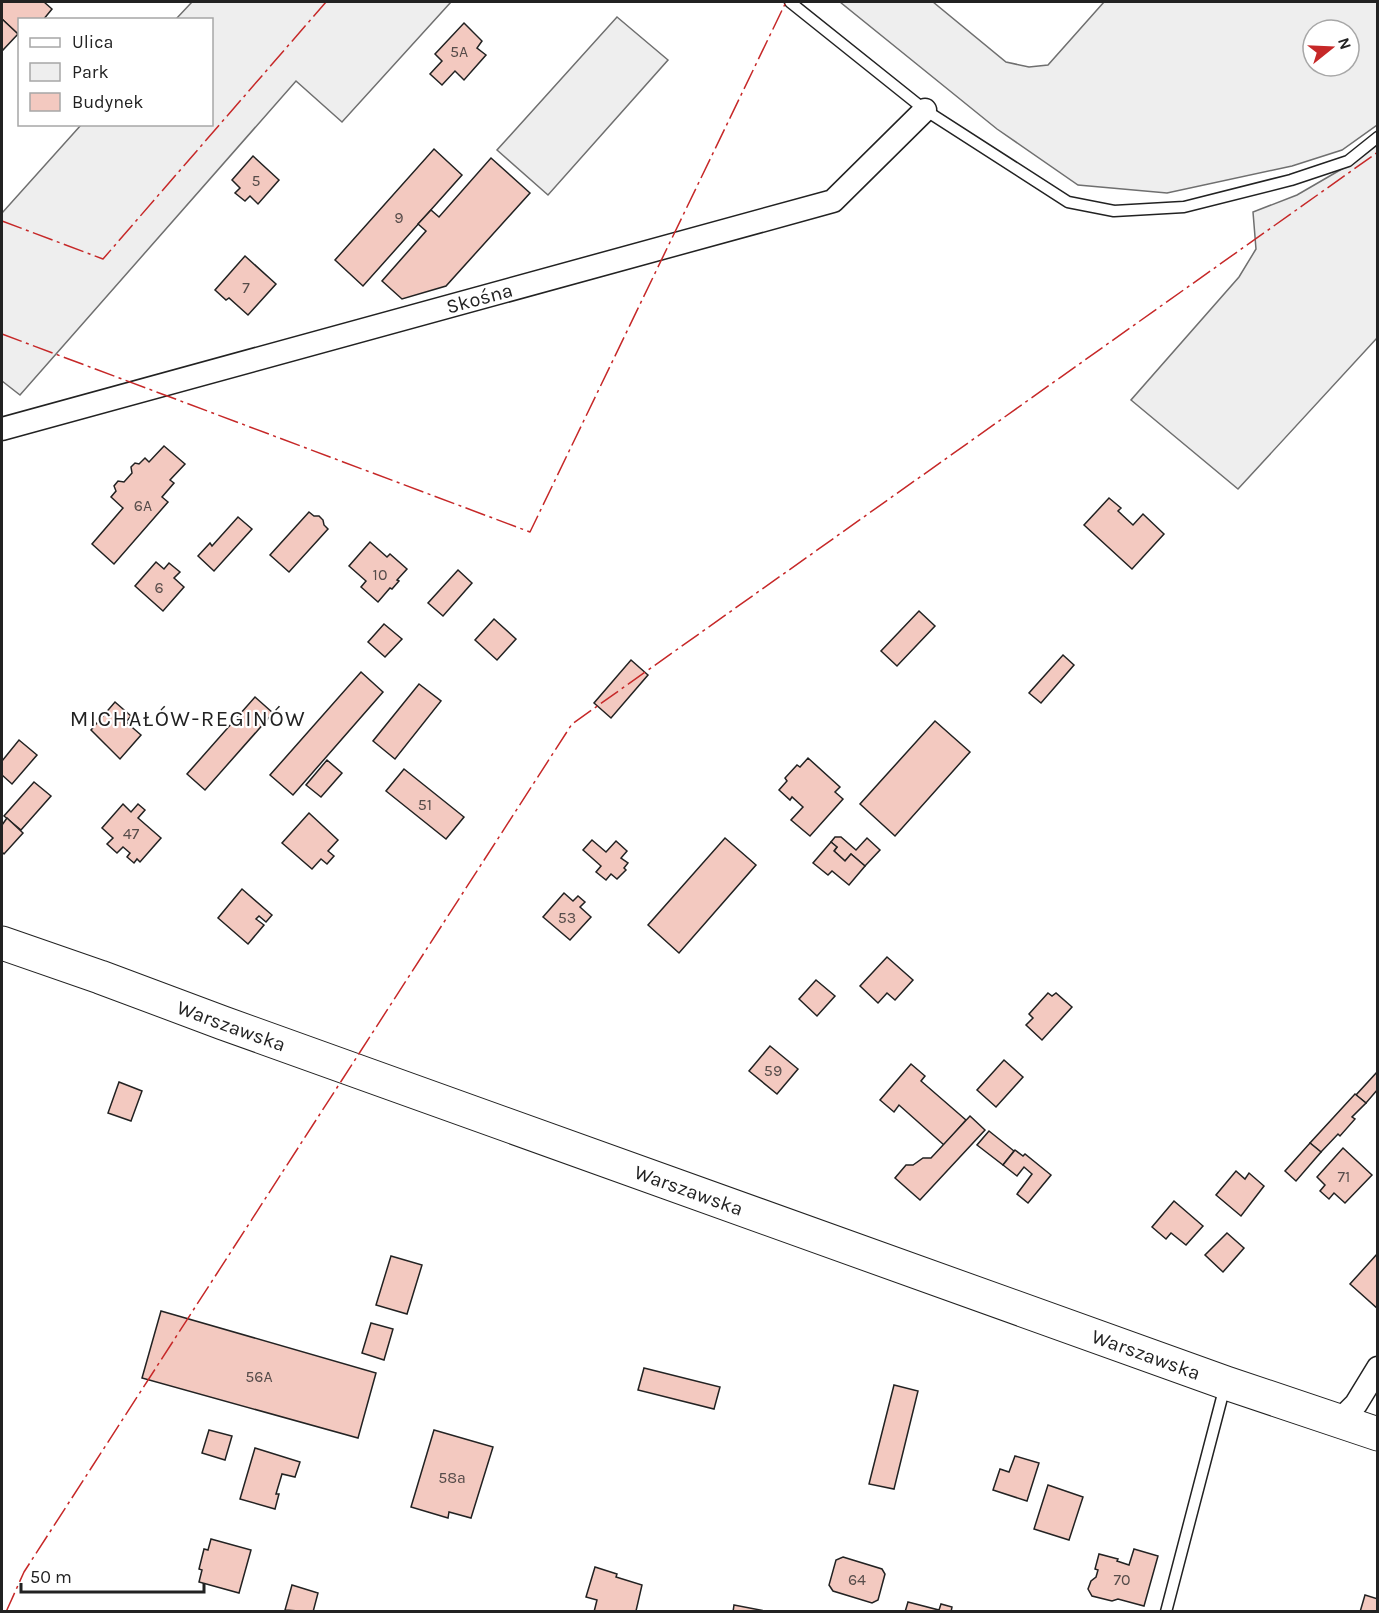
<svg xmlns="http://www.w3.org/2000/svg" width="1379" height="1613" font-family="Karla,sans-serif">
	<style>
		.green { fill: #eee; stroke: #6f6f6f; stroke-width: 1.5; fill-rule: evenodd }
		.building { fill: #f3c9c0; stroke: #222; stroke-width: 1.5 }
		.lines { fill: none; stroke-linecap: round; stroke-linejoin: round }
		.lane-casing { stroke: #222; stroke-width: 13 }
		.street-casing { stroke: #222; stroke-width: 25 }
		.primary-casing { stroke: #222; stroke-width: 35 }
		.lane { stroke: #fff; stroke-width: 10 }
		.street { stroke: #fff; stroke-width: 22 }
		.primary { stroke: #fff; stroke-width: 33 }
		.power { stroke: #c62828; stroke-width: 1.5; stroke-dasharray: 21 4.5 3 4.5; stroke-linecap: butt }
		.labels { text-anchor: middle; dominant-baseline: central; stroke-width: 4.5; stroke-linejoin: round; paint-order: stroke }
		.number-label { font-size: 16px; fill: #564c4a }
		.street-label { font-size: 20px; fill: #222; stroke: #fff }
		.quarter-label { font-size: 22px; letter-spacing: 1.5px; fill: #222; stroke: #fff }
	</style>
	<rect width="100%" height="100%" fill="#fff"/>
	<g class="green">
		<path d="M192,2H451L342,122L296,81L20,395L2,381V213L81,125L212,124V20L176,19Z"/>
		<path d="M840,2H933L1006,62L1029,67L1048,65L1104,2H1377V125L1342,150L1292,166L1167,193L1078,185L997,129ZM1313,30H1349V66H1313Z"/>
		<path d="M617,17L668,60L548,195L497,150Z"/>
		<path d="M1377,144V338L1238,489L1131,400L1239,277L1256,249L1253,212L1297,195L1347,166Z"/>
	</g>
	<g class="building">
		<path d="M2,2H44L52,9L43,20H20V36L2,19Z"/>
		<path d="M2,19L18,34L2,51Z"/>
		<path d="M464,23L482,41L477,48L486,55L464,80L455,71L442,85L430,74L442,61L435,54Z"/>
		<path d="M434,149L462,175L363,286L335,260Z"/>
		<path d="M253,156L279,180L258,204L250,196L245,201L235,193L240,188L232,180Z"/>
		<path d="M491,158L530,193L446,286L402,299L382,281L426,231L418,224L431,210L439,217Z"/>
		<path d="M245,256L276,284L248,315L229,298L226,300L215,290Z"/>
		<path d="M164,446L185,464L170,480L174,483L162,497L168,502L114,564L92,544L123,508L111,497L116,491L114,486L118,481L124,482L132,473L131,467L135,463L139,464L145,458L149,462Z"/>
		<path d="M1109,498L1121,508L1118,511L1133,525L1143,514L1164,534L1132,569L1084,525Z"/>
		<path d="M309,512L314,516H319L323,520L324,525L328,529L289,572L270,555Z"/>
		<path d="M238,517L252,529L214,571L198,556L210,543L212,546Z"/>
		<path d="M370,542L387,557L390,554L407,569L397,580L399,581L392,589L390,588L378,602L361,587L366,581L349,566Z"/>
		<path d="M156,562L164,569L169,563L180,572L174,578L184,587L163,611L135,586Z"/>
		<path d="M458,570L472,583L443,616L428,603Z"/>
		<path d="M919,611L935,626L897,666L881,651Z"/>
		<path d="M494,619L516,639L497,660L475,640Z"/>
		<path d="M384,624L402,639L385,657L368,642Z"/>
		<path d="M1063,655L1074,665L1041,703L1029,693Z"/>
		<path d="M631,660L648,675L611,718L594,703Z"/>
		<path d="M361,672L383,692L293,795L270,775Z"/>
		<path d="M419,684L441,701L395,759L373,741Z"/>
		<path d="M255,697L273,713L205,790L187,774Z"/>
		<path d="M115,702L131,716L126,722L141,735L120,759L91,730Z"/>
		<path d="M935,721L970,752L895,836L860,804Z"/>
		<path d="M19,740L37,755L12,784L2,775V761Z"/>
		<path d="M808,758L840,787L835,792L843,799L810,836L791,820L803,807L792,797L790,800L779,790L787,781L785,778L797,765L800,767Z"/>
		<path d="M327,760L342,773L321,797L306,785Z"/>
		<path d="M404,769L464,817L446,839L386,791Z"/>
		<path d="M34,782L51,796L21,830L4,816Z"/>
		<path d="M123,804L131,812L138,804L145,810L138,818L161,838L140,862L137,859L134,863L127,857L130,853L123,847L117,853L107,844L113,838L102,828Z"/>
		<path d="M309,813L338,840L328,851L334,856L327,864L321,859L312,869L282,843Z"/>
		<path d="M7,818L23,833L4,854L2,852V825Z"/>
		<path d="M835,837H841L856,850L867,838L880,850L865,866L851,854L845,861L834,851L837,847L831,842Z"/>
		<path d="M725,838L756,865L679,953L648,925Z"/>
		<path d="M592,840L606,852L616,841L627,851L621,858L628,863L624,868L626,870L617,879L611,874L606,880L596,872L601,866L583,850Z"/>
		<path d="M831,842L837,847L834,851L845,861L851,854L865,866L849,885L832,871L828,875L813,863Z"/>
		<path d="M242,889L272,915L266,922L259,916L256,919L264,925L248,944L218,918Z"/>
		<path d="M564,893L573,901L578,896L585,902L580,907L591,917L570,940L543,917Z"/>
		<path d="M887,957L913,980L895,1000L887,993L878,1003L860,986Z"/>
		<path d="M816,980L835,996L817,1016L799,999Z"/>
		<path d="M1048,993L1052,996L1056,993L1072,1007L1042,1040L1026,1025L1033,1018L1029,1014Z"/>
		<path d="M770,1046L798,1069L777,1094L749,1071Z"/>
		<path d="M1004,1060L1023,1077L996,1107L977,1090Z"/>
		<path d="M911,1064L925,1076L921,1081L966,1120L944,1145L899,1105L894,1112L880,1100Z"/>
		<path d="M1378,1071V1089L1366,1103L1356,1095Z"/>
		<path d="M119,1082L142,1091L131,1121L108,1113Z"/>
		<path d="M1355,1094L1366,1103L1352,1117L1355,1119L1340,1136L1338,1134L1321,1152L1310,1143Z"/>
		<path d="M970,1116L985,1130L920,1200L895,1178L906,1165H913L923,1158H931Z"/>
		<path d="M989,1131L1014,1151L1003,1165L977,1145Z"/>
		<path d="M1310,1143L1321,1152L1296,1181L1285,1171Z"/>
		<path d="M1343,1148L1372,1175L1345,1203L1334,1193L1329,1199L1320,1191L1325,1185L1317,1177Z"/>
		<path d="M1015,1150L1023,1156L1025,1154L1051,1175L1028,1203L1017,1194L1032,1174L1024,1167L1017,1176L1003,1165Z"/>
		<path d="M1236,1171L1245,1179L1249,1173L1264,1186L1241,1216L1216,1195Z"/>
		<path d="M1174,1201L1203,1226L1186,1245L1171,1233L1166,1239L1152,1227Z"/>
		<path d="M1227,1233L1244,1248L1223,1272L1205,1255Z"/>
		<path d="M1378,1253V1309L1350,1284Z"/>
		<path d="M391,1256L422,1265L407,1314L376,1305Z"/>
		<path d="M161,1311L376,1373L358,1438L142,1378Z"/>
		<path d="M371,1323L393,1329L384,1360L362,1353Z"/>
		<path d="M644,1368L720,1387L714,1409L638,1390Z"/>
		<path d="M894,1385L918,1391L894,1489L869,1484Z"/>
		<path d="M209,1430L232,1436L225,1460L202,1453Z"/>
		<path d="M434,1430L493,1447L471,1518L449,1512L448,1518L411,1507Z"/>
		<path d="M255,1448L300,1462L295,1477L282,1474L276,1494H279L275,1509L240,1499Z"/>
		<path d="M1015,1456L1039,1463L1027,1501L993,1490L1000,1469L1009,1472Z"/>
		<path d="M1048,1485L1083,1497L1069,1540L1034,1529Z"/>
		<path d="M211,1539L251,1550L239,1593L199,1582L202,1570L199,1569L204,1549L208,1550Z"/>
		<path d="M1134,1549L1158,1556L1144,1606L1118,1599L1112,1601L1092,1596L1088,1589L1091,1581L1096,1577L1098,1570L1095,1569L1099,1554L1118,1559L1117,1561L1129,1565Z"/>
		<path d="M843,1557L882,1569L885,1574L878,1600L872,1603L833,1591L829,1585L836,1560Z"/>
		<path d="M595,1567L617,1574L616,1577L642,1585L636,1611L594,1612L597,1600L586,1597Z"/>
		<path d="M292,1585L318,1593L313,1612L285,1610Z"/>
		<path d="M1365,1595L1378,1599V1612H1360Z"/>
		<path d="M908,1602L939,1610L941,1604L952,1607L951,1612H905Z"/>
		<path d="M734,1605L770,1612H733Z"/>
	</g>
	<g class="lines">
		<defs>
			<g id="lane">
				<path d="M790,2L925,110L1068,202L1114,211L1184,207L1291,180L1348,161L1378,137"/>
				<path d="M1166,1612L1225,1386"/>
			</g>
			<g id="street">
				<path id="s1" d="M2,429L833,201L925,110"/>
				<path d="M1340,1420L1356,1404L1378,1368"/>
			</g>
			<g id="primary">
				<path id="s2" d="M2,943L100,977L223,1023L1226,1383L1378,1434"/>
			</g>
		</defs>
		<use href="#lane" class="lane-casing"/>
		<use href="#street" class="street-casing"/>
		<use href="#primary" class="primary-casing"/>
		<use href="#lane" class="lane"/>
		<use href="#street" class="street"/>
		<use href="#primary" class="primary"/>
		<g class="power">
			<path d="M2,221L103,259L326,2"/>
			<path d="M2,334L530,532L786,2"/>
			<path d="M6,1612L24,1572L572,724L1378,152"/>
		</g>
	</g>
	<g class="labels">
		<g class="number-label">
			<text x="459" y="51">5A</text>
			<text x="256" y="180">5</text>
			<text x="399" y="217">9</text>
			<text x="246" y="287">7</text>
			<text x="143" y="505">6A</text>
			<text x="380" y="574">10</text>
			<text x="159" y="587">6</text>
			<text x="425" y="804">51</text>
			<text x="131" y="833">47</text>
			<text x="567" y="917">53</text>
			<text x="773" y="1070">59</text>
			<text x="1344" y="1176">71</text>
			<text x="259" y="1376">56A</text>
			<text x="452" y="1477">58a</text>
			<text x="857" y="1579">64</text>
			<text x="1122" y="1579">70</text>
		</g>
		<g class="street-label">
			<text stroke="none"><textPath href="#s1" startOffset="495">Skośna</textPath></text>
			<text stroke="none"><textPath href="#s2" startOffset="244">Warszawska</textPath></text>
			<text stroke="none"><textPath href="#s2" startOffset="730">Warszawska</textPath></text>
			<text stroke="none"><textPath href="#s2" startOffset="1216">Warszawska</textPath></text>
		</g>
		<g class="quarter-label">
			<text x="188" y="719">MICHAŁÓW-REGINÓW</text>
		</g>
	</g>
	<rect width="1379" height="1613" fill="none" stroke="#222222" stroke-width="6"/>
	<rect x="18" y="18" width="195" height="108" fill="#ffffff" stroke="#a7a7a7" stroke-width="1.5"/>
	<rect x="30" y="38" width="30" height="9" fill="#ffffff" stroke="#a7a7a7" stroke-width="1.5"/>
	<text x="72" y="48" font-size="18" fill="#222222">Ulica</text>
	<rect x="30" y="63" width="30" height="18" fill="#eeeeee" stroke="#a7a7a7" stroke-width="1.5"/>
	<text x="72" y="78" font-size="18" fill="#222222">Park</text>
	<rect x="30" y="93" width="30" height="18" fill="#f3c9c0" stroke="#a7a7a7" stroke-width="1.5"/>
	<text x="72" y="108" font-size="18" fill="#222222">Budynek</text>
	<g transform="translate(1331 48) rotate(72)"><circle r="28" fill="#ffffff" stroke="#a7a7a7" stroke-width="1.5"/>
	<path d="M0-4.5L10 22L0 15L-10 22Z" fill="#c62828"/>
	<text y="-9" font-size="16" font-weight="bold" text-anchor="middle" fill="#222222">N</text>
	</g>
	<path d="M21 1583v9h183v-9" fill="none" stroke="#222222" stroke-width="3"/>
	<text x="30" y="1583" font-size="18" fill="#222222" stroke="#ffffff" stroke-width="4.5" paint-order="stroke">50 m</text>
</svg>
